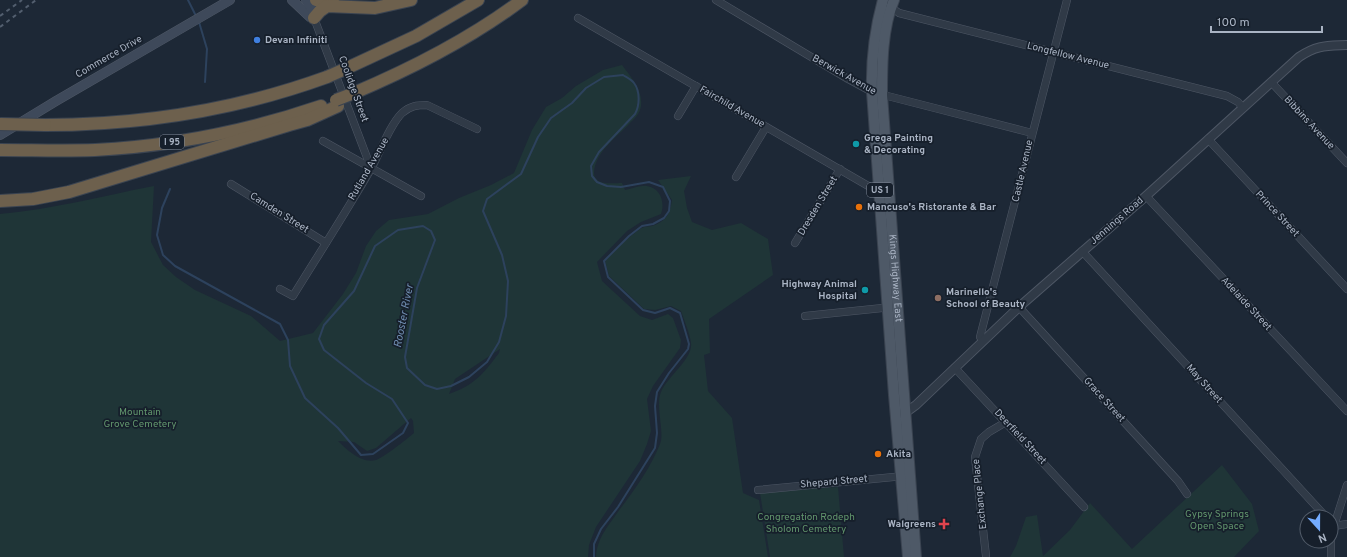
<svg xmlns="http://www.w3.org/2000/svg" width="1347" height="557" font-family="Overpass,sans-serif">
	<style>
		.green { fill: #1f3537; fill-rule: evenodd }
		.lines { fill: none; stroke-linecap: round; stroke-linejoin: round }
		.stream { stroke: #2d425d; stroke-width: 2 }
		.minor-casing { stroke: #4e5765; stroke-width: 8 }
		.tertiary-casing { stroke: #4e5765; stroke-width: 10 }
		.secondary-casing { stroke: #4e5765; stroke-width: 10 }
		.primary-casing { stroke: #3a4350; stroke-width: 12 }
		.motorway-casing { stroke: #3b4451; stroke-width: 14 }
		.minor { stroke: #303a47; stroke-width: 7 }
		.tertiary { stroke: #303a47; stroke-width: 8 }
		.secondary { stroke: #3e495a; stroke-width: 9 }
		.primary { stroke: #4e5967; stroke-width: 10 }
		.motorway { stroke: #6d604d; stroke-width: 12 }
		.rail { stroke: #525e6e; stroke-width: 2; stroke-dasharray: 4 4; stroke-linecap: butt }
		.motorway-bridge-casing { stroke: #3b4451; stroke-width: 14; stroke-linecap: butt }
		.motorway-bridge { stroke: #6d604d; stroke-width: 12 }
		.shop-dot { fill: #3f7fe0; stroke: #161f2b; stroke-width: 1.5 }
		.culture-dot { fill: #0f9aa8; stroke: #161f2b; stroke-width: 1.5 }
		.food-dot { fill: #e8710a; stroke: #161f2b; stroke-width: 1.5 }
		.education-dot { fill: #8d6e63; stroke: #161f2b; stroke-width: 1.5 }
		.health-dot { fill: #e0444e; stroke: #161f2b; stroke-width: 1.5 }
		.labels { text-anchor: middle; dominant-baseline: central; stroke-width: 3.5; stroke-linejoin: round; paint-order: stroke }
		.shield { fill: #161f2b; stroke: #7e8796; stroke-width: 1 }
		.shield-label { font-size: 9px; font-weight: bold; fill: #aab4c4 }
		.poi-label { font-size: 10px; font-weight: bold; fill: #aab4c4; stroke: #161f2b; text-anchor: start }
		.street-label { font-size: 10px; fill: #aab4c4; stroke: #161f2b }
		.park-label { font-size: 10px; fill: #61956c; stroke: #161f2b }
		.water-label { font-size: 11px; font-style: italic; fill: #6f8cb0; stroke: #161f2b }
	</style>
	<rect width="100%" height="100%" fill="#1d2836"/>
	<g class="green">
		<path d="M622,65C631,77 643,90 641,106C640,114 634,119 629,124C616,138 595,152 594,173C594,186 613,183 622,183L625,190C631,189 641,185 647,186C661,188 665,203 661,214L641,222L627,231L597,262L602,281L640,316L652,320L668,314L673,318L681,340L680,348L653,386L647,399L651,431L647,444L640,461L596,527L589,545L588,557H0V214C54,209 102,196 154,186L151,242L163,265L176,277L195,290L251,316L280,341L313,333L343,294L356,273L366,246L376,231L389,220L428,214L459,198L491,185L514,173L532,130L546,107L562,98L576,86L603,70ZM500,349L499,353C483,374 475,385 449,394L455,379ZM411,418L413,421L414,433C407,439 383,458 376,460C362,464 347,450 338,441L354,442L367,451L376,448Z"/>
		<path d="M691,176L684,191L687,208L692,222L712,230L741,223L768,239L773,275L709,319L710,353L704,355L708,391L732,418L743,493L759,500L768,557H596C597,537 610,524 620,509C635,489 651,467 660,444C665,432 655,406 661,392C667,377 693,359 691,343C690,334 684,320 681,311L671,306L655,310L644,309L609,276L605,261C616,250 627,238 640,229C644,226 648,227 652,226C666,222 670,213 672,200L658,180Z"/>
		<path d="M1222,465L1252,504L1259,531L1234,557H1010L1016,546L1026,517L1037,515L1043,556L1070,530L1090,503L1132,549Z"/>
		<path d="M838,487L844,557H770L760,493Z"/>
	</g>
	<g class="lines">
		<g class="stream">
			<path d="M188,0L196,16"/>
			<path d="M199,22L207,49L205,82"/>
			<path d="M170,189L162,208L157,235L163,255L175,266L280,324L288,340L290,366L305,398L338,428L361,455L373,454L403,433L408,423L392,399L366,383L324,350L319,339L324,325L354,291L375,246L398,230L423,226L431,231L435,240L417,288L405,357L407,368L425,385L437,389L451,386L469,377L487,362L499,342L506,316L508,281L502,255L483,211L487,199L521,174L538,137L551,118L572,103L586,88L604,77L623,75C626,77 632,80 634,83C640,91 640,105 635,114L599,152L591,166L592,176L597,182L607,186L621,187L649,182L663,187L670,201L669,211L664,218L653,224L642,226L629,236L604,261L608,277L643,310L655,313L670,308L680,313L689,344L688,349L669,373L657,392L655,406L657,433L655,448L618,507L601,529L594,544V557"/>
		</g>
		<defs>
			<g id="minor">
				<path d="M716,0L848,79L872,92L1032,133"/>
				<path d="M888,5L899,13L1227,96L1238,102L1243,108"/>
				<path d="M314,18L371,168"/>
				<path d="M578,18L870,187H883"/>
				<path d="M1271,82L1347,163"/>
				<path d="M678,116L696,86"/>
				<path d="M1208,139L1347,289"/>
				<path d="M323,141L421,196"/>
				<path d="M736,177L766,127"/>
				<path d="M231,184L326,243"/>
				<path d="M1146,196L1347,411"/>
				<path d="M795,243L840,169"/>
				<path d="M1082,251L1326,517"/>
				<path d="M280,289L293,296C319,254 346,212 371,169C380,153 389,126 402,113C410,106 417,105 427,105L477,129"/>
				<path d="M1019,307L1178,481L1187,494"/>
				<path d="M805,316L892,307"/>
				<path d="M983,341L980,337L1067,0"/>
				<path d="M955,368L1084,507"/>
				<path d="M758,490L904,476"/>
				<path d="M1332,524L1334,526L1347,524"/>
				<path d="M1331,535L1347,485"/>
				<path d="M1331,541V557"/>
				<path d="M986,556L975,457L981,439L989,432L1006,422"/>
			</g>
			<path id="tertiary" d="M901,414L905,413L916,405L1019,307L1146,196L1299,57C1317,45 1326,46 1347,45"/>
			<g id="secondary">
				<path d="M292,0L310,17L314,18"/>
				<path d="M306,0L313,11L314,18"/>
				<path d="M0,135L56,101L230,0"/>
			</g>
			<g id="primary">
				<path d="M883,0C875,29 871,61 872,92L894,395L908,557"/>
				<path id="s1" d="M894,0C882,28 882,65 882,95L916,557"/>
			</g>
			<g id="motorway">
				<path d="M316,0L335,5"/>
				<path d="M314,18L320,11L327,6L375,8L411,0"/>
				<path d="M345,69L416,36L478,0"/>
				<path d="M354,93C413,68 470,39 522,0"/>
				<path d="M45,125C141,125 236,110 327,77"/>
				<path d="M0,150C32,150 63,151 95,150C172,146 248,131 321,106"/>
				<path d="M0,201L33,199L69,192L289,125L307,120L338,106"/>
			</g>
		</defs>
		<use href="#minor" class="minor-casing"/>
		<use href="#tertiary" class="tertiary-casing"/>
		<use href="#secondary" class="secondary-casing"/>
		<use href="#primary" class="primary-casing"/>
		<use href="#motorway" class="motorway-casing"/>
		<use href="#minor" class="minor"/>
		<use href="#tertiary" class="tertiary"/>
		<use href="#secondary" class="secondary"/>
		<use href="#primary" class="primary"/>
		<use href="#motorway" class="motorway"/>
		<g class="rail">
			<path d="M0,16L22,0"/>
			<path d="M0,27L36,0"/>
		</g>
		<defs>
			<g id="motorway-bridge">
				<path d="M327,77L345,69"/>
				<path d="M336,100L354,93"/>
				<path d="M0,124L45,125"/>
			</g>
		</defs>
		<use href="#motorway-bridge" class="motorway-bridge-casing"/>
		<use href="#motorway-bridge" class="motorway-bridge"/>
	</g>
	<circle class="shop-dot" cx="257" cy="40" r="4"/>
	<g class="culture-dot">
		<circle cx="856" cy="144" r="4"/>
		<circle cx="865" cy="290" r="4"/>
	</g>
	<g class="food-dot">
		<circle cx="859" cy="207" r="4"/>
		<circle cx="878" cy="454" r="4"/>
	</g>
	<circle class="education-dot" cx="938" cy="298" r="4"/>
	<path class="health-dot" d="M942 518h4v4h4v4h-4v4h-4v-4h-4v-4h4z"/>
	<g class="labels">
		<g class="shield">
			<rect x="160" y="135" width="24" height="14" rx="3"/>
			<rect x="867" y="183" width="26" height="14" rx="3"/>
		</g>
		<g class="shield-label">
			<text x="172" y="142">I 95</text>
			<text x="880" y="190">US 1</text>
		</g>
		<g class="poi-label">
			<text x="265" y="40">Devan Infiniti</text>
			<text x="864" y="138">Grega Painting<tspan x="864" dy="12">&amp; Decorating</tspan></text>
			<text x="867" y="207">Mancuso's Ristorante &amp; Bar</text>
			<text x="857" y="284" text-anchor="end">Highway Animal<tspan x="857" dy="12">Hospital</tspan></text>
			<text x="946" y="292">Marinello's<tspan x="946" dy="12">School of Beauty</tspan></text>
			<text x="886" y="454">Akita</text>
			<text x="936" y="524" text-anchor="end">Walgreens</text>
		</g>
		<g class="street-label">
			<text transform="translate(1068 56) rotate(14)">Longfellow Avenue</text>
			<text transform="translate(109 57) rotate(-30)">Commerce Drive</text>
			<text transform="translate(844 75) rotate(29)">Berwick Avenue</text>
			<text transform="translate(353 89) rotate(70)">Coolidge Street</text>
			<text transform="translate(732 107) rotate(30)">Fairchild Avenue</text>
			<text transform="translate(1309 123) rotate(47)">Bibbins Avenue</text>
			<text transform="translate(369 169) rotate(-60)">Rutland Avenue</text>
			<text transform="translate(1023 171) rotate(-77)">Castle Avenue</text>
			<text transform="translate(818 206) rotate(-59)">Dresden Street</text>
			<text transform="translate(279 213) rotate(32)">Camden Street</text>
			<text transform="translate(1277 214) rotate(47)">Prince Street</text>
			<text transform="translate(1117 221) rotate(-41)">Jennings Road</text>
			<text stroke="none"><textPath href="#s1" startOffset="280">Kings Highway East</textPath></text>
			<text transform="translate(1246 304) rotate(47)">Adelaide Street</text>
			<text transform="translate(1204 384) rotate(48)">May Street</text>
			<text transform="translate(1104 400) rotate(48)">Grace Street</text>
			<text transform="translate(1020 437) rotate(47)">Deerfield Street</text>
			<text transform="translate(834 482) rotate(-5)">Shepard Street</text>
			<text transform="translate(980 494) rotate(-96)">Exchange Place</text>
		</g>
		<g class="park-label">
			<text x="140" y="412">Mountain<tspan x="140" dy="12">Grove Cemetery</tspan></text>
			<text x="1217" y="514">Gypsy Springs<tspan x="1217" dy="12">Open Space</tspan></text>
			<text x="806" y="517">Congregation Rodeph<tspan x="806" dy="12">Sholom Cemetery</tspan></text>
		</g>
		<g class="water-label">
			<text transform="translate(404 316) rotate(-79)">Rooster River</text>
		</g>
	</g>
	<g transform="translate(1319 529) rotate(159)"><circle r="19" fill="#161f2b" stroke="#515b68"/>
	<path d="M0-3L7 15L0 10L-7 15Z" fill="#74acff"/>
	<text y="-6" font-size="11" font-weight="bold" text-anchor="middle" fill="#aab4c4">N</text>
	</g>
	<path d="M1211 26v6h111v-6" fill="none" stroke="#aab4c4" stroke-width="2"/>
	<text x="1217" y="26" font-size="12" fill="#aab4c4" stroke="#161f2b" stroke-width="3" paint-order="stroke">100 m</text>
</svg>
